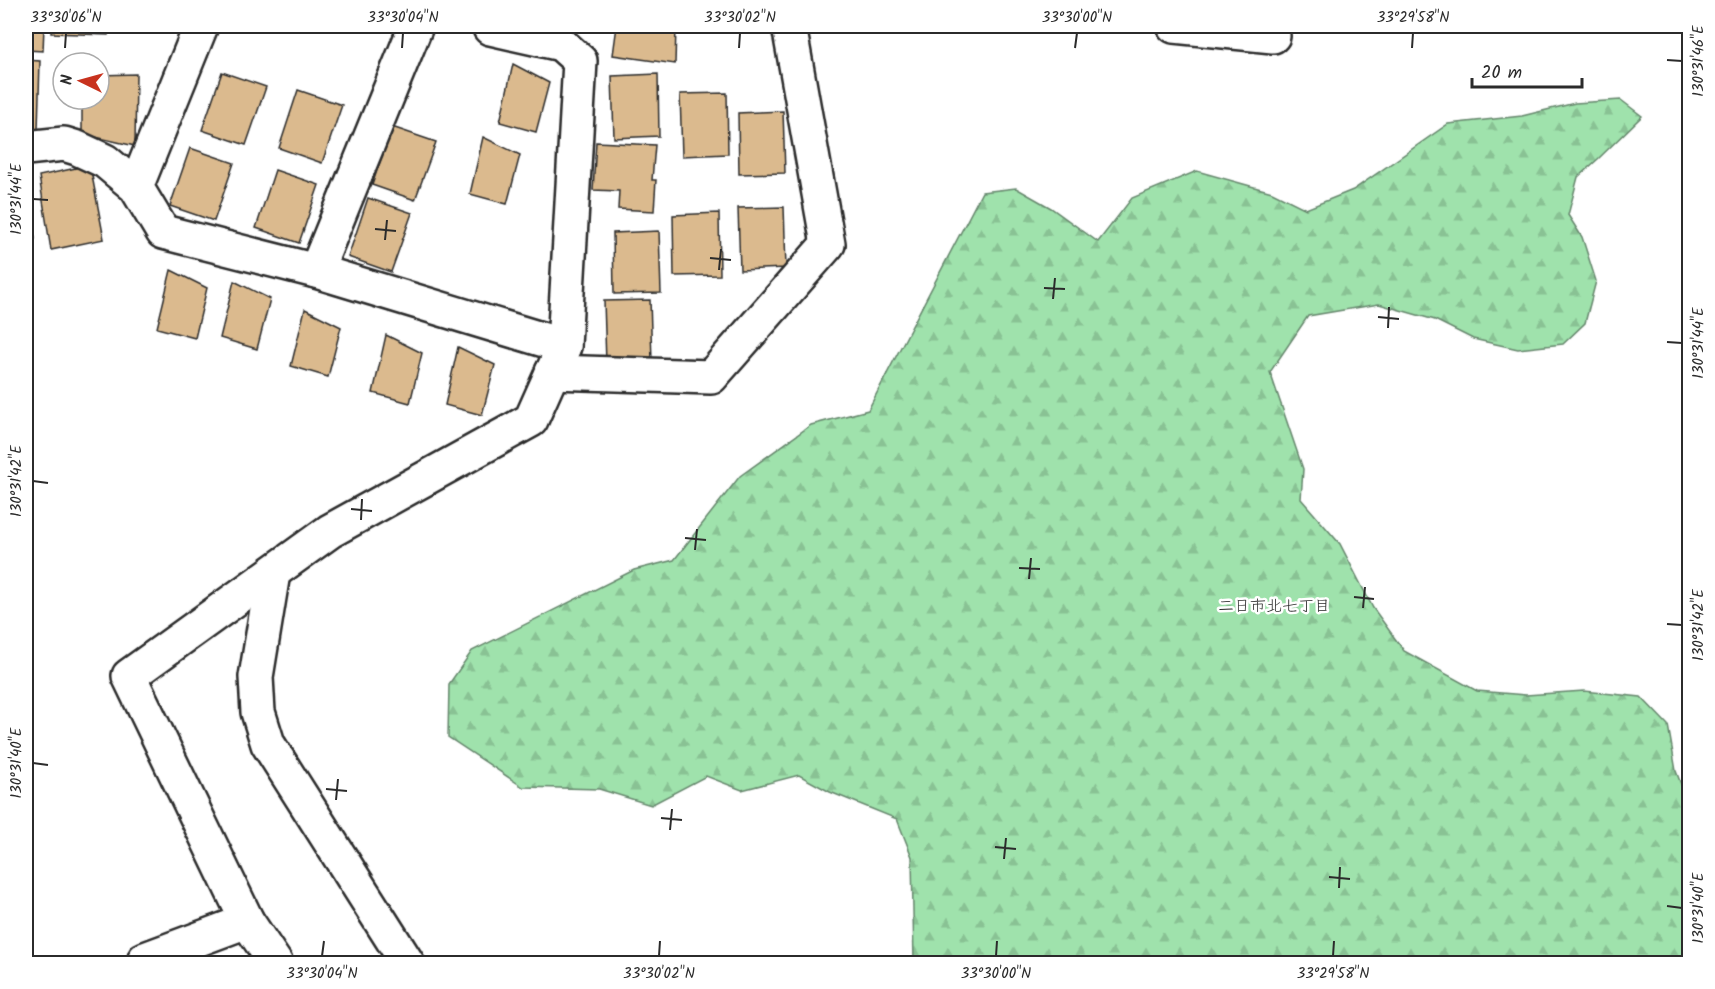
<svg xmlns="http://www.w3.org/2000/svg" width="1715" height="989" font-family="Kalam,'Klee One',sans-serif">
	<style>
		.forest { fill: url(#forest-firs); stroke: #65866c; stroke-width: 1.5 }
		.building { fill: #dbba8e; stroke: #2b2b2b; stroke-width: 1.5 }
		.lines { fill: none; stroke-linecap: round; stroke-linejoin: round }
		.minor-casing { stroke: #2b2b2b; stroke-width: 38 }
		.minor { stroke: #fff; stroke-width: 33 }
		.ticks { fill: none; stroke: #2b2b2b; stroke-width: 2 }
		.labels { text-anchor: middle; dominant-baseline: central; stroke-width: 5; stroke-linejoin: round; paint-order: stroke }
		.neighbourhood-label { font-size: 16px; fill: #2b2b2b; stroke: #fff }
		.neatline { fill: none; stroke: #2b2b2b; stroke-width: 2 }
		.ticks-label { font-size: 15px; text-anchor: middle; fill: #2b2b2b }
	</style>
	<defs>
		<pattern id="forest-firs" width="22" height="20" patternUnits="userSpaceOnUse" patternTransform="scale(1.5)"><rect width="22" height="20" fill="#9fe2ac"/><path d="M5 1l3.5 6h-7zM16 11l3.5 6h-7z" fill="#89c294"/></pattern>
	</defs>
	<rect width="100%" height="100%" fill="#fff"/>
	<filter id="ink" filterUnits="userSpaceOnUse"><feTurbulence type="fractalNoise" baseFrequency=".0167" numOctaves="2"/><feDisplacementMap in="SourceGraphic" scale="12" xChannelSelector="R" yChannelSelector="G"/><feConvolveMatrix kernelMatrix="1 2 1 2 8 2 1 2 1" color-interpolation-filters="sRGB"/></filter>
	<g filter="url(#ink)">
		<path class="forest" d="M1621,100L1642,116L1598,159L1578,177L1568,215L1582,237L1596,281L1585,323L1563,344L1518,349L1473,339L1435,320L1379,304L1308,316L1270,372L1303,469L1301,499L1340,544L1373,608L1404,651L1477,691L1526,695L1584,691L1641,697L1668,725L1676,771L1689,805V963H914L912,857L897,819L830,792L799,775L742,790L706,776L651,805L599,789L523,787L448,737L449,684L472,651L634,570L674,560L740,476L811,425L868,410L982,192L1016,188L1051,208L1098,242L1132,198L1197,171L1272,192L1306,209L1353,190L1448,124L1522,116L1575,103Z"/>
		<g class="building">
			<path d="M26,26H44L43,51L26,50Z"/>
			<path d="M51,26H108V35L51,33Z"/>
			<path d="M617,26H676L675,64L613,55Z"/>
			<path d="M26,60L40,61L38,130L26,129Z"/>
			<path d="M513,64L549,83L536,132L500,122Z"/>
			<path d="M222,72L266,87L246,145L202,130Z"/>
			<path d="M136,74L135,146L82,134V99H99V75Z"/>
			<path d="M658,74L659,136L614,138L612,76Z"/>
			<path d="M298,90L342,105L322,163L279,148Z"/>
			<path d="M727,93L728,154L682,156L680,94Z"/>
			<path d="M783,111L785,173L739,174L738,113Z"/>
			<path d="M392,127L436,142L415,200L372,185Z"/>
			<path d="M483,137L520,155L507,204L470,194Z"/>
			<path d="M596,142L655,145L652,180H656L654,211L618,209L619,191L593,190Z"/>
			<path d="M190,148L234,163L214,221L170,206Z"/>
			<path d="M90,165L104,239L51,250L39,176Z"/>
			<path d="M275,170L319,185L299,243L256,228Z"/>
			<path d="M26,191L35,239L26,241Z"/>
			<path d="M368,198L412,213L391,272L348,257Z"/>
			<path d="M784,207L786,268L740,270L738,208Z"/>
			<path d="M719,213L720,275L674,276L673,215Z"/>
			<path d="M659,231L661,293L614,294L613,233Z"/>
			<path d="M171,270L207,288L195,338L157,328Z"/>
			<path d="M234,281L270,299L257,349L220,338Z"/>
			<path d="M650,300L652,361L606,363L604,301Z"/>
			<path d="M305,309L341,327L328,377L291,366Z"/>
			<path d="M386,335L422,353L410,403L373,393Z"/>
			<path d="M458,347L495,365L482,415L445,405Z"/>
		</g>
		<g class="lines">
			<defs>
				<g id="minor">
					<path d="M1174,26L1273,36"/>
					<path d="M26,148L64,144L77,148L105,161L136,187L163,232L316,271L564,346"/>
					<path d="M136,187L201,26"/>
					<path d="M316,271L416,26"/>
					<path d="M552,372L711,377L828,244L789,26"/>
					<path d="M273,573L256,677L258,712L268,744L408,964"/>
					<path d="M144,964L145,959L247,921"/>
					<path d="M276,964L247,921L129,676L330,531L531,420L564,346L580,61L561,44L490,28V26"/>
				</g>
			</defs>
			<use href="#minor" class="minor-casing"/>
			<use href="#minor" class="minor"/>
		</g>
	</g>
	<path class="ticks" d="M65,48L66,33M402,48L403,33M739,48L740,33M1075,48L1077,33M1412,48L1413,33M1667,60L1682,61M33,199L48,200M375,229L396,231M385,240L387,220M710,258L731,260M719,270L721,249M1044,288L1065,289M1053,299L1055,278M1378,317L1399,319M1388,328L1389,307M1667,342L1682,343M33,481L48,483M351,509L372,511M361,520L362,499M685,538L706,540M695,550L697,529M1019,568L1040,569M1029,579L1031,558M1354,597L1374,599M1363,608L1365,587M1667,624L1682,625M33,763L48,765M326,789L347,791M336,800L338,779M661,818L682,820M670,830L672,809M995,847L1016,849M1004,859L1006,838M1329,877L1350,879M1339,888L1340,867M1667,906L1682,908M322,956L324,941M659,956L660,941M996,956L997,941M1333,956L1334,941"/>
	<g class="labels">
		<g class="neighbourhood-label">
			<text x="1274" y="606">二日市北七丁目</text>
		</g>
	</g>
	<rect width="1715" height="989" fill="none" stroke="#fff" stroke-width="66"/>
	<g transform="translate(81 81) rotate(275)"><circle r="28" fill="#ffffff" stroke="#aaaaaa" stroke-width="1.5"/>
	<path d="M0-4.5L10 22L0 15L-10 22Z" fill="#c8321e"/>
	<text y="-9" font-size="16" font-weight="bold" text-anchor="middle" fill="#2b2b2b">N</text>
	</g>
	<path d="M1472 78v9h110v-9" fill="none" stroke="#2b2b2b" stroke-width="3"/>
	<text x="1481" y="78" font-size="18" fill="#2b2b2b" stroke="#ffffff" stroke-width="4.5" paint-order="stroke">20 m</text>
	<rect x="33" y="33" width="1649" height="923" class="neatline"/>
	<g class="ticks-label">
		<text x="66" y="22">33°30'06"N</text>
		<text x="403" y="22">33°30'04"N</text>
		<text x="740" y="22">33°30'02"N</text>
		<text x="1077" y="22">33°30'00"N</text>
		<text x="1413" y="22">33°29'58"N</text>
		<text transform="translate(1698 61) rotate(-90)" y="5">130°31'46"E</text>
		<text transform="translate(16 199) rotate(-90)" y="5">130°31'44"E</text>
		<text transform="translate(1698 343) rotate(-90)" y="5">130°31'44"E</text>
		<text transform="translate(16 481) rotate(-90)" y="5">130°31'42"E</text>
		<text transform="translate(1698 625) rotate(-90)" y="5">130°31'42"E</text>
		<text transform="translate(16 763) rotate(-90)" y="5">130°31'40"E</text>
		<text transform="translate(1698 908) rotate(-90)" y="5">130°31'40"E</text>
		<text x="322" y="978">33°30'04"N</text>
		<text x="659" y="978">33°30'02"N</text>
		<text x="996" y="978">33°30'00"N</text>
		<text x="1333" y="978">33°29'58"N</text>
	</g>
</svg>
